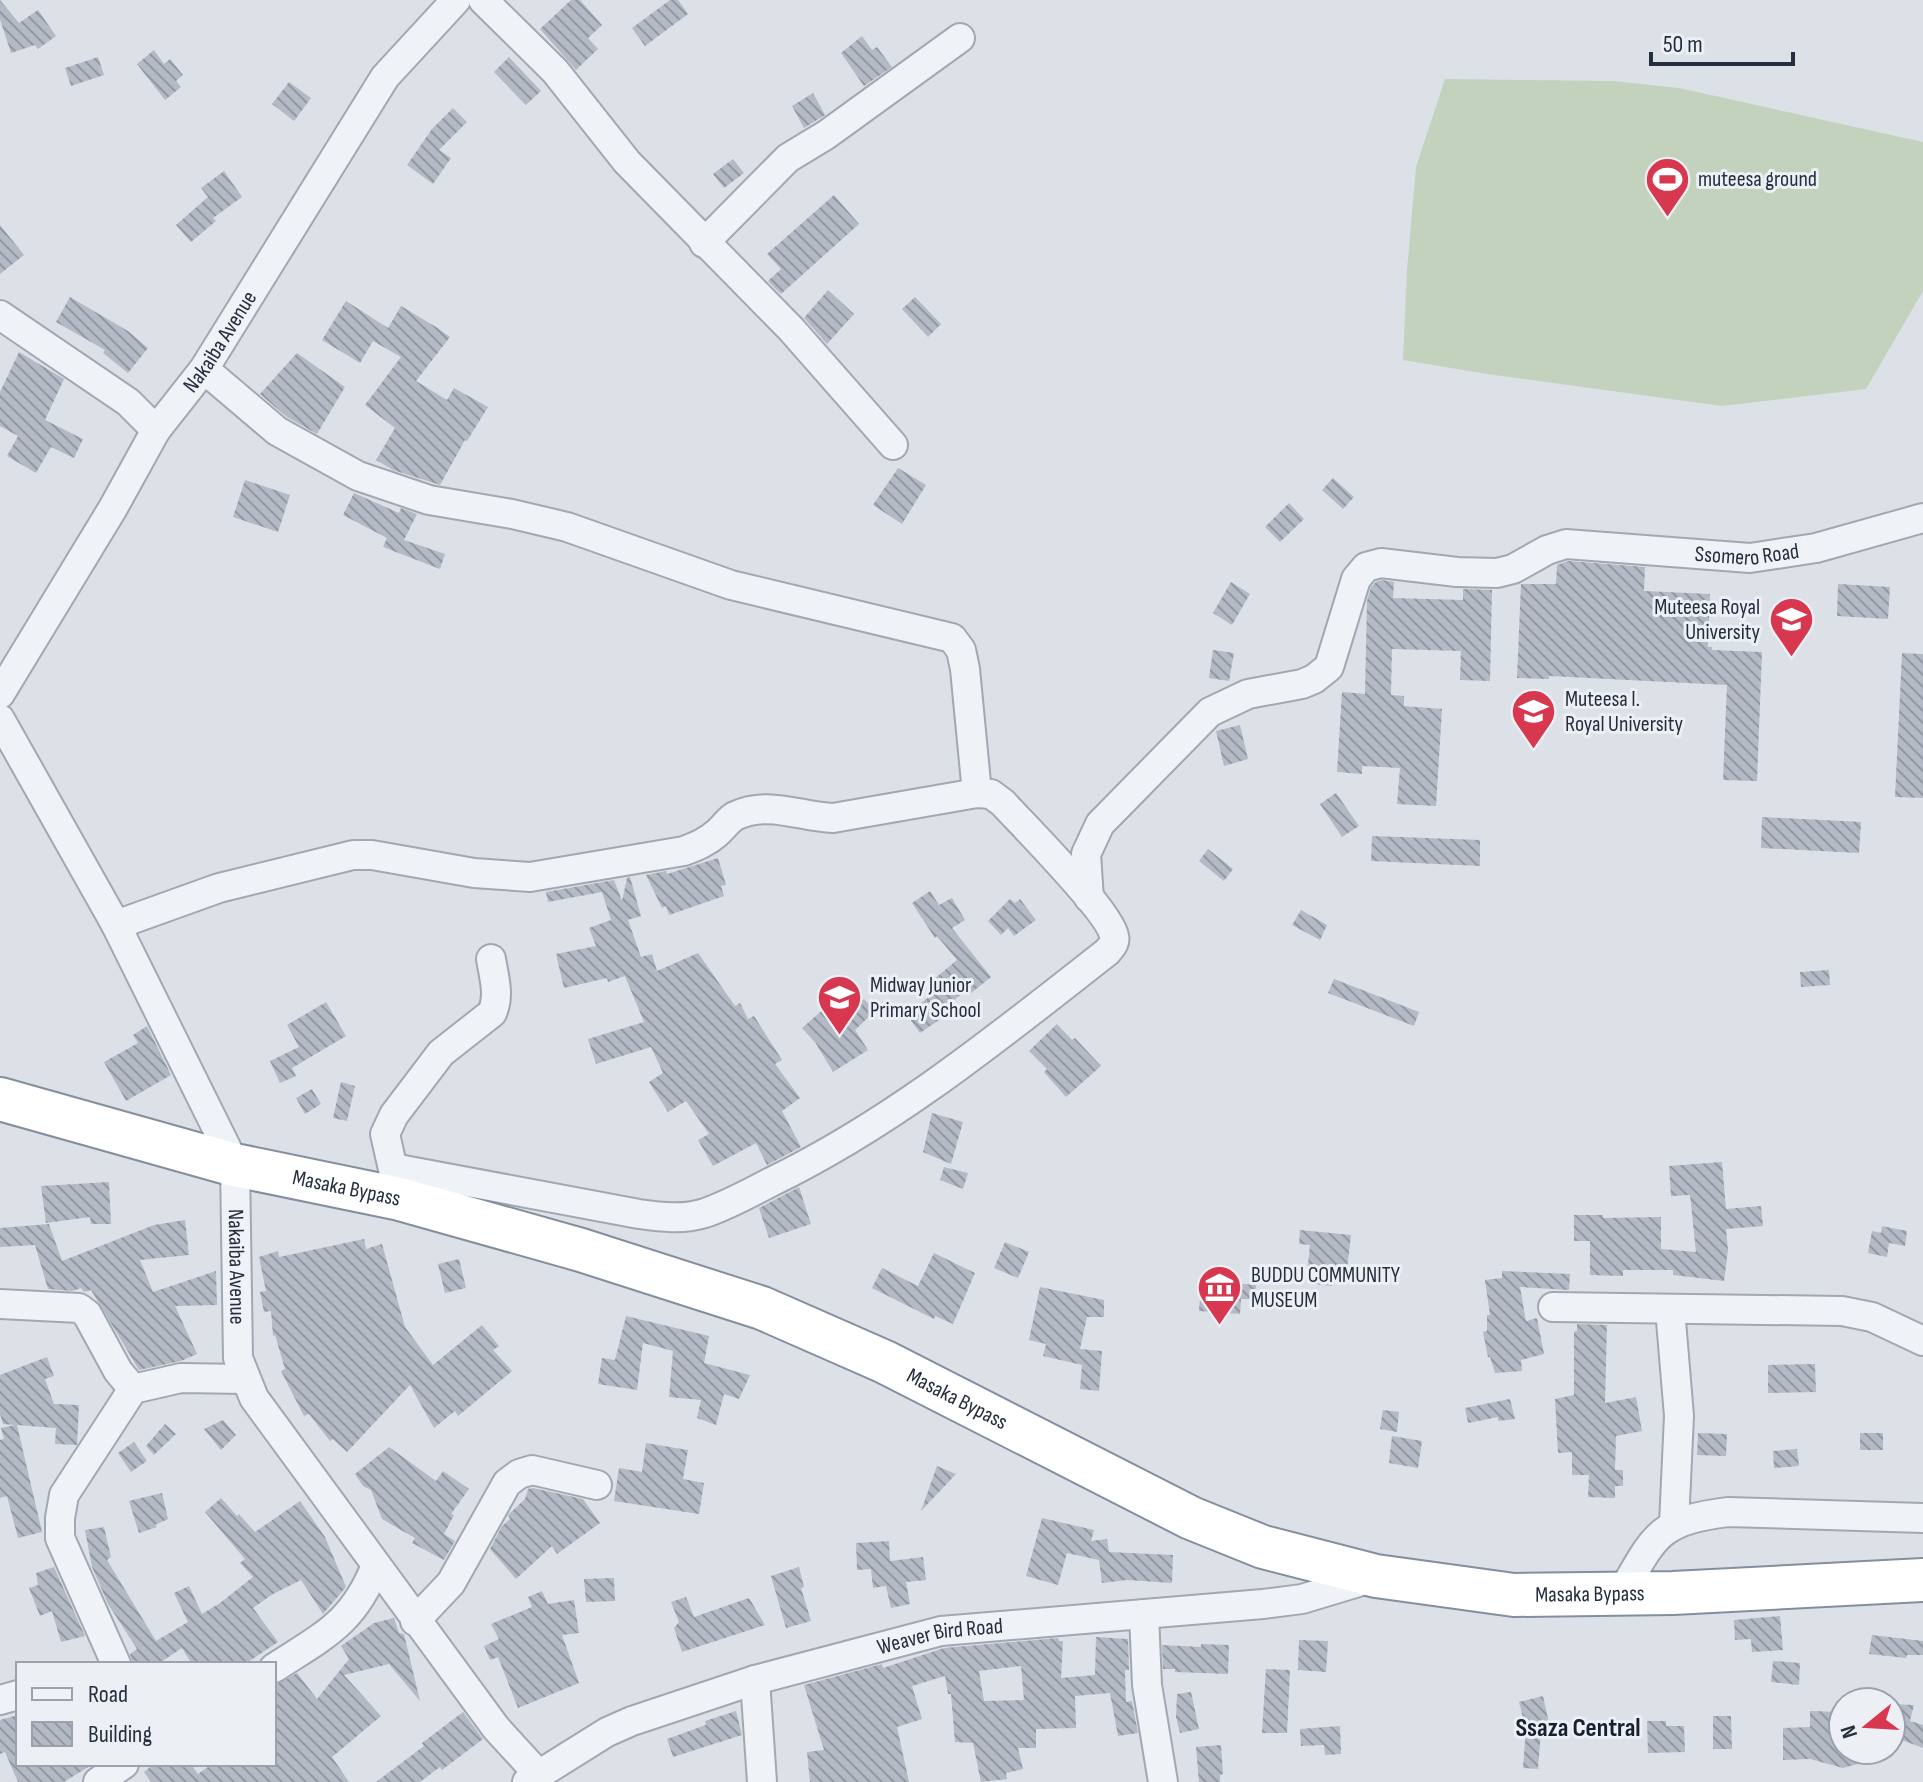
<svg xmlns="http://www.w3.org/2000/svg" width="1923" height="1782" font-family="'Sofia Sans Condensed',sans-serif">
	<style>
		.grass { fill: #c2d2bd }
		.building { fill: url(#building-back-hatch); fill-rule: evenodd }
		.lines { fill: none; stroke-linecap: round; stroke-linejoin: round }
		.minor-casing { stroke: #a1a8b2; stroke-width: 32 }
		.highway-casing { stroke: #838e9f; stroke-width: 46 }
		.minor { stroke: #eff2f6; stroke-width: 28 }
		.highway { stroke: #fff; stroke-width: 42 }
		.labels { text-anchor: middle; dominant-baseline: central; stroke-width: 6; stroke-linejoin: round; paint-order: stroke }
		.poi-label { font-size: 22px; fill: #252e3f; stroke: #ecf0f5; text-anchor: start }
		.street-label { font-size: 22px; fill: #252e3f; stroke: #ecf0f5 }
		.quarter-label { font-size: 26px; font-weight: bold; fill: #17202f; stroke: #ecf0f5 }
	</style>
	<defs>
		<pattern id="building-back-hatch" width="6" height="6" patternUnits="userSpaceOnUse" patternTransform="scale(2)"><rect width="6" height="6" fill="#b3bac5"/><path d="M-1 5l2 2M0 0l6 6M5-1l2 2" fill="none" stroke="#9198a1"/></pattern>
	</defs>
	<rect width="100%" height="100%" fill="#dce1e8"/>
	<path class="grass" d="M1445,79L1613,81L1679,88L1923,142V291L1866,389L1722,406L1487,374L1403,360L1407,270L1416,167Z"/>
	<g class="building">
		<path d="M0,0L19,23L38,10L56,36L38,49L35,45L11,53L0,19Z"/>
		<path d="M571,0H580L602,25L588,38L598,49L576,70L540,29Z"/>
		<path d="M670,0H678L688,14L645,46L632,28Z"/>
		<path d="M862,36L872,50L877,47L892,67L864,86L841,53Z"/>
		<path d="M154,50L164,64L170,59L183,75L176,81L181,87L165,100L137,64Z"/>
		<path d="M98,57L104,75L71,86L65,68Z"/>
		<path d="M509,57L541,91L526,105L494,72Z"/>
		<path d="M289,82L311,98L294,121L272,104Z"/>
		<path d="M813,93L825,115L804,128L792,106Z"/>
		<path d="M453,108L467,122L439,150L451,158L433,184L407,165L432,129Z"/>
		<path d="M733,159L744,173L724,188L713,174Z"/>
		<path d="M224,171L242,197L213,218L216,221L191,242L176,225L208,197L201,188Z"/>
		<path d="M834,195L859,224L781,294L768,281L781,269L767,254Z"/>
		<path d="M0,225L24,255L0,274Z"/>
		<path d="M828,290L854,314L827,344L804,318Z"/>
		<path d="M70,297L128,331L148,348L128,373L103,353L105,350L56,322Z"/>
		<path d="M915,297L941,324L928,337L902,309Z"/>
		<path d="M346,301L388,328L401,306L436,327L450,337L416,381L447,400L454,388L488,407L467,441L465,440L440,485L393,470L376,460L395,428L365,405L401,357L373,341L360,363L322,340Z"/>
		<path d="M19,352L64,379L45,420L83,439L74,458L51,447L36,473L7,456L18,436L0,426V392Z"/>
		<path d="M297,353L345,387L317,434L287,417L260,394Z"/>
		<path d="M898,468L926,485L902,524L873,505Z"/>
		<path d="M1333,478L1354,497L1343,509L1322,490Z"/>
		<path d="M245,480L290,495L278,532L233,517Z"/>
		<path d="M354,493L399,513L401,508L417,514L404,540L445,554L440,569L383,547L387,538L343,515Z"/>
		<path d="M1289,503L1304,519L1280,542L1265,527Z"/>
		<path d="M1568,561L1645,567L1644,591L1710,594L1708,647H1712V650L1762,652L1757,781L1723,780L1727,685L1549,676V679L1517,678L1521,584H1556L1557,565Z"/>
		<path d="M1382,580L1394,582L1393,598L1463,600V589L1492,590L1490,681L1460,680L1461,651L1392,649L1391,695L1404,696V706L1442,709L1436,806L1397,804L1400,768L1362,766V774L1337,772L1342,692L1365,694L1367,601L1371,587L1376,582Z"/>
		<path d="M1231,582L1250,594L1232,625L1213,613Z"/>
		<path d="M1838,584L1890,587L1888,619L1837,616Z"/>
		<path d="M1213,650L1234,653L1229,681L1209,678Z"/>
		<path d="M1902,653L1923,654V798L1895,797Z"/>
		<path d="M1240,725L1248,759L1224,766L1216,731Z"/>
		<path d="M1336,793L1359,826L1342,837L1320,804Z"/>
		<path d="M1762,817L1861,822L1859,853L1761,848Z"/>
		<path d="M1372,836L1480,840V866L1371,861Z"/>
		<path d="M1208,849L1233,869L1224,881L1199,861Z"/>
		<path d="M718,858L726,885L721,886L724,896L669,915L666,906L662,908L646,875L666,871L667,874Z"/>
		<path d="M630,877L641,916L628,920L641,957L652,954L657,971L698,953L735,1006L740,1003L748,1019L754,1016L782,1060L775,1064L800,1098L782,1111L801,1147L767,1165L756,1143L713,1166L698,1140L709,1134L686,1101L668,1112L649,1082L663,1073L651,1047L596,1064L588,1039L644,1022L625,976L608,982L607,978L564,988L556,954L596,946L589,928L611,920L602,892L548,902L546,892L614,880L622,901L627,878Z"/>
		<path d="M930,891L939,905L952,898L965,920L952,928L991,977L970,994L966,990L936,1016L939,1020L920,1033L906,1014L940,989L933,980L957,960L937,936L935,938L912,903Z"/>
		<path d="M1010,899L1015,903L1020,899L1036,920L1014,936L1008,928L1001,935L988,921Z"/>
		<path d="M1301,910L1327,925L1320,940L1292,925Z"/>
		<path d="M1829,970L1830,985L1801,987L1800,972Z"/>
		<path d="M1334,979L1419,1012L1414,1026L1328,993Z"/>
		<path d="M844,997L854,1008L864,999L875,1011L855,1030L868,1050L833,1072L815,1042L802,1028L834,1000L839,1005Z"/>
		<path d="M326,1002L346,1036L292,1068L296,1076L280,1083L270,1061L299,1047L287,1025Z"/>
		<path d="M1057,1024L1072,1040L1075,1038L1101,1066L1066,1097L1044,1072L1047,1069L1029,1051Z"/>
		<path d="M147,1026L171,1075L126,1101L104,1062L138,1043L133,1035Z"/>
		<path d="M341,1082L355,1086L347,1121L333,1118Z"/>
		<path d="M312,1089L321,1104L305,1114L296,1098Z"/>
		<path d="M932,1113L963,1122L951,1164L923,1152Z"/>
		<path d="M1722,1162L1726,1209L1761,1206L1763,1226L1726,1229L1728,1250L1724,1281L1673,1275V1270H1623V1276L1590,1275V1241H1574V1215H1603V1218L1661,1217V1249L1696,1252L1690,1195L1671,1196L1669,1166Z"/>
		<path d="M944,1167L968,1173L963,1189L940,1180Z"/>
		<path d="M109,1182L111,1224H91L90,1217L46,1223L41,1186Z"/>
		<path d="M799,1187L811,1224L769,1238L759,1208Z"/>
		<path d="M185,1220L189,1255L140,1260L153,1292L216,1271L217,1305L175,1306L197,1354L181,1361L139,1370L91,1290L84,1292L81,1288L72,1291L48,1289L35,1245L0,1247V1228L49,1224L62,1261L154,1225Z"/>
		<path d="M1882,1226L1907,1231L1905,1246L1889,1243L1887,1257L1868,1253L1872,1231L1881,1233Z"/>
		<path d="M1300,1230L1351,1235L1346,1278L1333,1276L1332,1286L1314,1284L1315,1275L1307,1274L1310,1245L1299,1244Z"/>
		<path d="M364,1239L366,1249L382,1244L405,1327L433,1365L482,1325L499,1346L493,1350L512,1371L458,1416L455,1411L434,1428L410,1385L347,1452L333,1439L330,1441L309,1414L304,1416L281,1371L285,1369L275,1335L273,1336L271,1311L264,1312L260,1292L266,1291L259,1257L278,1251L279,1257Z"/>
		<path d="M1005,1242L1029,1252L1018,1278L994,1268Z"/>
		<path d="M934,1253L975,1273L953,1324L935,1316L934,1319L872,1288L882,1268L918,1286Z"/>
		<path d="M459,1259L466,1288L445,1293L438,1264Z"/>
		<path d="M1502,1271L1570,1274L1569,1290L1520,1287L1526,1321L1537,1318L1544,1354L1521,1360L1522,1371L1495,1373L1490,1357H1488L1483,1332L1487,1331V1315H1490L1485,1280L1502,1278Z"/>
		<path d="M1201,1281L1256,1285L1255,1299H1241L1240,1314L1199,1311Z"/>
		<path d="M1040,1287L1104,1300V1317H1087L1080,1349L1102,1351L1099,1391L1080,1389L1082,1365L1043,1356L1046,1344L1029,1340Z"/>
		<path d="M626,1316L709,1336L704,1363L750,1375L739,1399L724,1394L716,1425L697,1418L701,1400L669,1397L673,1351L643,1343L637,1390L598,1384L602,1358L615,1360Z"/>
		<path d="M1577,1324L1607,1325L1605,1403L1636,1397L1642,1431L1616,1436L1615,1470H1623V1486H1615V1498L1588,1497L1589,1475H1572V1452L1558,1453L1555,1399L1574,1395V1332L1577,1331Z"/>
		<path d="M47,1357L54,1376L45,1379L54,1404L79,1405L77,1445L55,1444L56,1428L17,1425L42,1532L18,1538L7,1496L0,1498V1440L4,1439L1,1428L15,1425L3,1424L0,1414V1375Z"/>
		<path d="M1815,1364L1816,1392L1768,1393V1365Z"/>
		<path d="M1510,1399L1515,1419L1498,1421V1417L1468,1423L1465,1408Z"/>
		<path d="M1383,1410L1399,1412L1397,1432L1380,1429Z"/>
		<path d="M223,1420L236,1435L221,1450L204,1429Z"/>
		<path d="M165,1424L176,1434L154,1455L146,1446Z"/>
		<path d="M1698,1433L1727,1434L1726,1456L1697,1455Z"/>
		<rect x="1860" y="1433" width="23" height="17"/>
		<path d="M1392,1436L1422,1441L1418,1468L1389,1463Z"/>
		<path d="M134,1442L147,1461L131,1472L118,1453Z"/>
		<path d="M646,1443L688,1450L683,1479L704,1483L699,1514L614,1501L619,1468L642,1472Z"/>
		<path d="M389,1447L436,1481L443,1471L469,1489L451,1514L454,1515L444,1534L455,1541L444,1560L412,1543L415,1538L382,1519L371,1490L363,1486L355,1474Z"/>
		<path d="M1797,1449L1799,1466L1774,1468L1773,1451Z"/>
		<path d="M937,1466L956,1474L921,1511Z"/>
		<path d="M533,1488L583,1499L600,1523L557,1554L552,1546L516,1579L490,1549L502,1526L510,1519L508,1515L525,1499L528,1489Z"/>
		<path d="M162,1493L168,1519L155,1525L157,1527L139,1533L129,1501Z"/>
		<path d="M221,1498L237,1516L239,1514L255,1532L300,1501L325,1537L346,1587L323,1614L301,1580L273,1594L253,1608L278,1642L245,1664H192L182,1648L158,1664H133L130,1654L137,1649L108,1604L92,1567L85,1530L104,1527L111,1557L107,1560L156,1641L188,1622L174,1593L189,1586L202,1614L220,1603L253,1577L240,1563L245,1559L205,1512Z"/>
		<path d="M1042,1518L1094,1530L1091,1541L1107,1539L1109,1552L1173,1555L1172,1583L1127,1580L1102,1583L1099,1560L1067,1553L1058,1585L1026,1576Z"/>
		<path d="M889,1541L890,1561L923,1557L926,1580L906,1582L910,1604L891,1608L886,1586L873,1588L871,1569L857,1570L856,1543Z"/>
		<path d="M54,1567L85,1636L61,1642L52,1611L40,1616L29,1588L38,1585L36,1573Z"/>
		<path d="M799,1567L804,1587L801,1588L811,1621L786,1628L771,1576Z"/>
		<path d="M614,1578L615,1601L586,1602L584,1579Z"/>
		<path d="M542,1591L548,1604L574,1600L579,1633L562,1635L579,1683L518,1708L498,1657L490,1660L484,1646L499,1639L491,1624L532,1607L528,1597Z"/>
		<path d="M686,1597L694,1617L749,1598L765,1625L682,1652L674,1628L679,1622L671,1602Z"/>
		<path d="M1780,1616L1783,1650L1752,1652L1751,1639L1735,1640L1734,1620Z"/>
		<path d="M394,1618L399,1633L404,1634L420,1701L389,1664L344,1675L381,1716L332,1757L349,1782H151L144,1772L154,1764H191L198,1774L212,1764H274V1686L297,1673L317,1699L349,1659L341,1646L374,1623Z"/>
		<path d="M1872,1635L1923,1641V1655H1907L1906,1658L1869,1654Z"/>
		<path d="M1096,1637L1128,1639L1129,1670H1125L1126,1702L1132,1701L1138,1733L1118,1736L1110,1693L1075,1696L1076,1728L1036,1729V1748H1018L1023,1769L1006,1773L1007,1779L981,1782L973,1743L955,1742L951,1694H948L945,1676L912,1686L922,1719L897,1727L909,1782H810L807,1752L824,1750L804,1685L882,1664L883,1668L944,1648L1058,1638L1059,1641H1063L1061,1678L1095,1675ZM1021,1666L1024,1700L984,1701L979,1671Z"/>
		<path d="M1299,1640L1328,1641L1326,1672L1298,1670Z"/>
		<path d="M1201,1644L1229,1645L1228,1674L1175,1672V1669H1163L1162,1645L1201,1647Z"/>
		<path d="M1773,1661L1800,1663L1799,1685L1771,1682Z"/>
		<path d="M1266,1669L1290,1670L1287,1733H1262Z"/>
		<path d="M1191,1692L1199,1729L1180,1733L1176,1717L1177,1694Z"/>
		<path d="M1543,1696L1550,1728L1541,1730L1538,1769L1523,1768L1526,1730L1519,1702Z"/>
		<path d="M1891,1704L1914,1705L1910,1721L1923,1725V1748L1891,1736Z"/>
		<path d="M736,1711L742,1735L673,1757L667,1739L706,1725L705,1721Z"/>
		<path d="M1810,1711L1843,1712V1750H1890L1891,1755L1843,1768L1810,1759L1783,1760V1728L1810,1727Z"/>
		<path d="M463,1712L483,1739L442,1770L440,1767L420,1782H376L424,1746L422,1743Z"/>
		<path d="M18,1715V1764H93L64,1782H18L5,1752L0,1754V1720Z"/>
		<path d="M1713,1716H1731L1732,1749H1713Z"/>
		<path d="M1647,1721H1666V1726H1684L1685,1752L1648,1753Z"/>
		<path d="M1340,1726L1341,1754L1325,1755L1324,1745L1301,1746L1300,1729Z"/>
		<path d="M1221,1745L1223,1774L1220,1775V1782H1199L1196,1747Z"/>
	</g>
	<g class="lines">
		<defs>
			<g id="minor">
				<path d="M483,0L555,71L627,162L791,329L893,445"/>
				<path d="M704,243L788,158L826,135L960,38"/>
				<path d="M0,315L128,402L156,430"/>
				<path d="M204,369L277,431L358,476L429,500L512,514L567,527L731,585L952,638L961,650L965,669L977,793"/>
				<path id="s1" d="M0,694L113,508L156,430L204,369L385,77L456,0"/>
				<path id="s2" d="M0,719L116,925L235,1165L238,1358L254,1398L496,1728L539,1775"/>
				<path id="s3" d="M1089,898L1086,854L1100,824L1210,712L1248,694L1302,684L1314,679L1329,667L1356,579L1366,567L1381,563L1457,572L1497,573L1513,569L1547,550L1566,544L1750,558L1816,548L1923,518"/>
				<path d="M116,925L219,888L353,855H372L474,873L530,877L684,851C697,846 707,842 717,833C723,828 728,820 735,816C768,800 800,817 833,818L977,793L991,794L1003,803C1024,826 1110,912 1114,936C1116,943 1111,947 1107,952C1001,1035 893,1123 771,1182C750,1193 728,1205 705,1213C683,1220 661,1217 639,1214L393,1168"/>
				<path d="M397,1187L385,1134L394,1115L441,1053L492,1013C500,996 494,977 491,959"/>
				<path d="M0,1304L79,1308L87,1314L118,1371L133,1389"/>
				<path d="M1553,1307L1842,1311L1872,1317L1923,1341"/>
				<path d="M1670,1309L1679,1416L1674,1524"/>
				<path d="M1621,1594C1655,1536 1657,1521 1728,1512L1923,1518"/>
				<path d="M1144,1614L1147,1685L1163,1782"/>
				<path d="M415,1621L451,1583L507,1483L519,1474L532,1470L597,1485"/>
				<path d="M116,1664L60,1538V1518L64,1495L133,1389L181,1378L245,1379"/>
				<path d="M274,1668C323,1636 354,1623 376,1565"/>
				<path d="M755,1680L762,1782"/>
				<path d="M0,1700L18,1695"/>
				<path d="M98,1782L124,1764"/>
				<path id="s4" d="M527,1782L607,1732L632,1721L755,1680L941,1631L1263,1604L1302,1599L1375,1577"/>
			</g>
			<g id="highway">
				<path id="s5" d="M0,1099L235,1165L400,1199L581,1250L762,1308L885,1362L1191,1518L1263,1547L1376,1576L1514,1595L1673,1593L1923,1580"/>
			</g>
		</defs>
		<use href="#minor" class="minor-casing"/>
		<use href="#highway" class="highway-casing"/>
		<use href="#minor" class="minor"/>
		<use href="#highway" class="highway"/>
	</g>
	<defs>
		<symbol id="stadium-pin" viewBox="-11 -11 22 30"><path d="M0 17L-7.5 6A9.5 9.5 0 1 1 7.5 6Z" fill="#d7374f" stroke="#ecf0f5"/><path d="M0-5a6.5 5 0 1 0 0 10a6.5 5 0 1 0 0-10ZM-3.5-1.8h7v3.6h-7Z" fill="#fff"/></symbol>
		<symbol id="university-pin" viewBox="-11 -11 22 30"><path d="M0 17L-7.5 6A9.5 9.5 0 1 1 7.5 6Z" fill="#d7374f" stroke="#ecf0f5"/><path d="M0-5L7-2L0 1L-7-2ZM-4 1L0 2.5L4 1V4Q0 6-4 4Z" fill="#fff"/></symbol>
		<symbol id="school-pin" viewBox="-11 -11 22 30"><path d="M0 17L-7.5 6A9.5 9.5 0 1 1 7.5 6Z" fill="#d7374f" stroke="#ecf0f5"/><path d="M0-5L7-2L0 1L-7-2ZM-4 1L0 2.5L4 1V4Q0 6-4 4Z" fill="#fff"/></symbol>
		<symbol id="museum-pin" viewBox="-11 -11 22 30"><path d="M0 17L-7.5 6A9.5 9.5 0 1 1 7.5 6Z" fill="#d7374f" stroke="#ecf0f5"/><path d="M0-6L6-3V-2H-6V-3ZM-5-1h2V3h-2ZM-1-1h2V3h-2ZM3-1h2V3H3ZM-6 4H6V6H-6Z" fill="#fff"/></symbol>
	</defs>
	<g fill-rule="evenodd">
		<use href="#stadium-pin" x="1642" y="154" width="51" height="69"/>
		<use href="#university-pin" x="1766" y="594" width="51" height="69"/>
		<use href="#university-pin" x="1508" y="686" width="51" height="69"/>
		<use href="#school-pin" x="814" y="972" width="51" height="69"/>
		<use href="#museum-pin" x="1194" y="1262" width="51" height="69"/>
	</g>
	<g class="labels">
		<g class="poi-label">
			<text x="1698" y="179">muteesa ground</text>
			<text x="1760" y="607" text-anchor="end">Muteesa Royal<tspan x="1760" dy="25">University</tspan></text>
			<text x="1565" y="699">Muteesa I.<tspan x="1565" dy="25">Royal University</tspan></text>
			<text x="870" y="985">Midway Junior<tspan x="870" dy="25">Primary School</tspan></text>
			<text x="1251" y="1275">BUDDU COMMUNITY<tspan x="1251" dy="25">MUSEUM</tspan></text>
		</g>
		<g class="street-label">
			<text stroke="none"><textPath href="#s1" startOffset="416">Nakaiba Avenue</textPath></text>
			<text stroke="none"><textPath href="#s3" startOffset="860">Ssomero Road</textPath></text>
			<text stroke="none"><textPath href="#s5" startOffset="358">Masaka Bypass</textPath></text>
			<text stroke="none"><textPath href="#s2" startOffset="606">Nakaiba Avenue</textPath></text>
			<text stroke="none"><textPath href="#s5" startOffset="1006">Masaka Bypass</textPath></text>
			<text stroke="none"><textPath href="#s5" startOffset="1678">Masaka Bypass</textPath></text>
			<text stroke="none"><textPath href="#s4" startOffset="442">Weaver Bird Road</textPath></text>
		</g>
		<g class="quarter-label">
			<text x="1578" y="1728">Ssaza Central</text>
		</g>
	</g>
	<rect x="16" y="1662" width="260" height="104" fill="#ecf0f5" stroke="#9ca2ac" stroke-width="2"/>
	<rect x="32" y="1688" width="40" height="12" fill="#eff2f6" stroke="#9ca2ac" stroke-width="2"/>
	<text x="88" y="1702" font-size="24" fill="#252e3f">Road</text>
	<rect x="32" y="1722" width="40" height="24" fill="url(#building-back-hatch)" stroke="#9ca2ac" stroke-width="2"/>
	<text x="88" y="1742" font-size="24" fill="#252e3f">Building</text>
	<g transform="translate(1867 1726) rotate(252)"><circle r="38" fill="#ecf0f5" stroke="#9ca2ac" stroke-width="2"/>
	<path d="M0-6L14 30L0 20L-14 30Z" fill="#d7374f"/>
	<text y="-12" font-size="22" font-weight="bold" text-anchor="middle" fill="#252e3f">N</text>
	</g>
	<path d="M1651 52v12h142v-12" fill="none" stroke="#252e3f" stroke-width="4"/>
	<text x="1663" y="52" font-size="24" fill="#252e3f" stroke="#ecf0f5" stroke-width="6" paint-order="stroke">50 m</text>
</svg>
